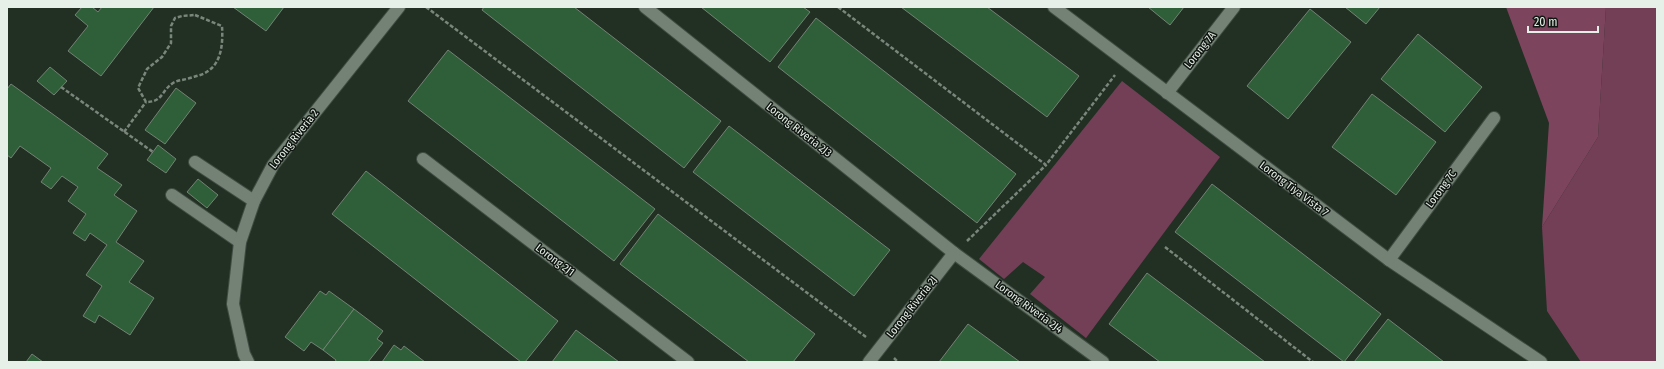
<svg xmlns="http://www.w3.org/2000/svg" width="1664" height="369" font-family="'Fira Sans Condensed',sans-serif">
	<style>
		.green { fill: #733f56 }
		.forest { fill: #7c445d }
		.building { fill: #2e5f38; stroke: #738274 }
		.lines { fill: none; stroke-linecap: round; stroke-linejoin: round }
		.street-casing { stroke: #404c42; stroke-width: 14 }
		.path { stroke: #7a867b; stroke-width: 2.5; stroke-dasharray: 4 2; stroke-linecap: butt }
		.street { stroke: #738274; stroke-width: 12 }
		.labels { text-anchor: middle; dominant-baseline: central; stroke-width: 3; stroke-linejoin: round; paint-order: stroke }
		.street-label { font-size: 11px; fill: #e7f0e8; stroke: #101611 }
	</style>
	<rect width="100%" height="100%" fill="#223024"/>
	<g class="green">
		<path d="M1606,7H1657V362H1581L1547,311L1542,227L1598,137Z"/>
		<path d="M1122,81L1220,157L1086,338L1030,294L1045,277L1023,262L1004,279L979,259Z"/>
	</g>
	<path class="forest" d="M1506,7H1606L1598,137L1542,227L1549,123Z"/>
	<g class="building">
		<path d="M82,7H92L98,12L102,7H154L101,76L68,51L88,26L75,15Z"/>
		<path d="M233,7H284L266,31Z"/>
		<path d="M484,7H574L721,121L684,168L482,10Z"/>
		<path d="M701,7H803L810,12L770,62Z"/>
		<path d="M901,7H987L1079,76L1047,117Z"/>
		<path d="M1148,7H1184L1170,25Z"/>
		<path d="M1345,7H1380L1366,24Z"/>
		<path d="M1310,9L1351,42L1288,119L1247,86Z"/>
		<path d="M816,18L1016,174L977,223L778,67Z"/>
		<path d="M1418,34L1482,87L1445,132L1381,79Z"/>
		<path d="M448,50L655,209L614,261L408,101Z"/>
		<path d="M50,67L67,81L54,95L37,81Z"/>
		<path d="M11,84L108,154L97,168L122,185L114,195L137,211L116,242L144,261L129,282L154,298L130,335L99,315L95,323L83,316L102,286L86,275L107,245L90,233L85,241L73,233L86,214L68,201L78,187L62,176L51,189L41,182L51,168L20,146L11,158L7,155V89Z"/>
		<path d="M176,88L196,103L165,144L145,130Z"/>
		<path d="M1372,94L1436,142L1396,195L1332,147Z"/>
		<path d="M729,126L890,250L854,296L693,172Z"/>
		<path d="M158,145L176,159L166,173L147,160Z"/>
		<path d="M366,171L558,321L525,362H521L332,214Z"/>
		<path d="M198,179L218,195L207,208L187,192Z"/>
		<path d="M1212,184L1381,314L1344,362L1175,232Z"/>
		<path d="M658,214L815,334L793,362H749L620,264Z"/>
		<path d="M1147,273L1265,362H1160L1109,324Z"/>
		<path d="M320,291L326,295L329,291L354,309L323,350L311,342L304,351L285,337Z"/>
		<path d="M354,309L383,331L377,339L383,343L368,362H335L336,360L323,350Z"/>
		<path d="M1388,319L1444,362H1354Z"/>
		<path d="M968,324L1020,362H939Z"/>
		<path d="M576,330L619,362H552Z"/>
		<path d="M394,345L401,350L404,346L425,362H382Z"/>
		<path d="M32,354L43,362H26Z"/>
	</g>
	<g class="lines">
		<defs>
			<g id="street">
				<path d="M645,7L954,253L1103,362"/>
				<path d="M1054,7L1389,260L1541,362"/>
				<path d="M1167,93L1234,7"/>
				<path d="M423,159L688,362"/>
				<path d="M195,162L254,201"/>
				<path d="M172,195L240,242"/>
				<path d="M1389,260L1494,118"/>
				<path d="M248,362L244,354L233,304L240,242L254,201L273,165L399,7"/>
				<path d="M869,362L954,253"/>
			</g>
		</defs>
		<use href="#street" class="street-casing"/>
		<g class="path">
			<path d="M426,7L866,337"/>
			<path d="M838,7L1046,165L1115,75"/>
			<path d="M195,15L222,26C223,42 222,62 208,71C203,75 196,76 190,78C184,80 178,80 173,83C161,91 163,102 146,102L138,88L147,69L162,57L171,43V26L175,18L182,16Z"/>
			<path d="M61,87L153,152"/>
			<path d="M124,132L146,102"/>
			<path d="M967,241L1046,165"/>
			<path d="M1165,247L1313,362"/>
			<path d="M894,358L898,362"/>
		</g>
		<use href="#street" class="street"/>
	</g>
	<g class="labels">
		<g class="street-label">
			<text transform="translate(1200 50) rotate(-52)">Lorong 7A</text>
			<text transform="translate(799 130) rotate(38)">Lorong Riveria 2J3</text>
			<text transform="translate(294 139) rotate(-52)">Lorong Riveria 2</text>
			<text transform="translate(1294 189) rotate(37)">Lorong Tiya Vista 7</text>
			<text transform="translate(1441 189) rotate(-54)">Lorong 7C</text>
			<text transform="translate(555 260) rotate(37)">Lorong 2J1</text>
			<text transform="translate(912 307) rotate(-52)">Lorong Riveria 2J</text>
			<text transform="translate(1029 307) rotate(36)">Lorong Riveria 2J4</text>
		</g>
	</g>
	<rect width="1664" height="369" fill="none" stroke="#e7f0e8" stroke-width="16"/>
	<path d="M1528 26v6h70v-6" fill="none" stroke="#e7f0e8" stroke-width="2"/>
	<text x="1534" y="26" font-size="12" fill="#e7f0e8" stroke="#101611" stroke-width="3" paint-order="stroke">20 m</text>
</svg>
